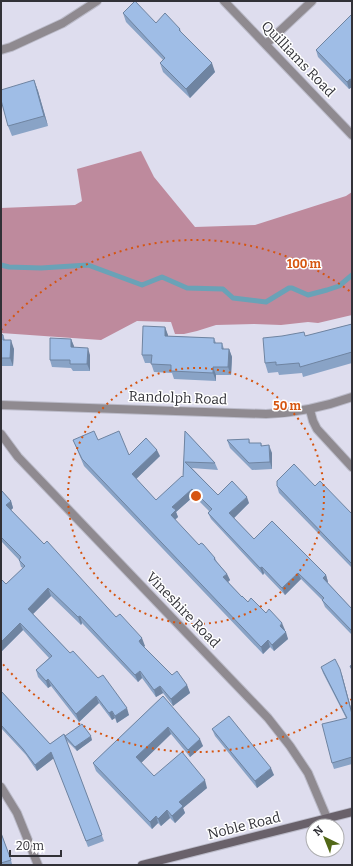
<svg xmlns="http://www.w3.org/2000/svg" width="353" height="866" font-family="Bitter,serif">
	<style>
		.forest { fill: #be8a9d }
		.lines { fill: none; stroke-linecap: round; stroke-linejoin: round }
		.stream { stroke: #6aa2b7; stroke-width: 5 }
		.street-casing { stroke: #bbbbc9; stroke-width: 10 }
		.secondary-casing { stroke: #bbbbc9; stroke-width: 10 }
		.street { stroke: #8f8a90; stroke-width: 8 }
		.secondary { stroke: #69616a; stroke-width: 8 }
		.wall { fill: #89a3c6 }
		.shaded-wall { fill: #6f84a1 }
		.building { fill: #9fbde6; stroke: #6f84a1 }
		.ring { fill: none; stroke: #d65510; stroke-width: 2; stroke-dasharray: 2 4 }
		.labels { text-anchor: middle; dominant-baseline: central; stroke-width: 3; stroke-linejoin: round; paint-order: stroke }
		.street-label { font-size: 14px; fill: #313137; stroke: #fff }
		.centre { fill: #d65510; stroke: #fff; stroke-width: 2 }
		.ring-label { font-size: 12px; text-anchor: middle; font-weight: bold; fill: #d65510; stroke: #fff; stroke-width: 3; stroke-linejoin: round; paint-order: stroke }
	</style>
	<rect width="100%" height="100%" fill="#deddee"/>
	<path class="forest" d="M141,151L154,177L195,227L255,225L346,196L352,192V315L318,323L308,322L281,325L254,324L216,325L197,331L184,334H175L171,322L137,321L101,340L1,333V208L75,205L82,201L77,169Z"/>
	<g class="lines">
		<path class="stream" d="M1,265L9,267L41,268L88,265L142,285L162,277L187,288L223,289L233,298L266,302L289,288H292L308,295L327,290L339,286L352,275"/>
		<defs>
			<g id="street">
				<path d="M224,1L352,135"/>
				<path d="M266,44L312,1"/>
				<path d="M1,50L11,47L63,23L97,1"/>
				<path d="M1,405L266,414C296,413 324,407 352,397"/>
				<path d="M310,410L313,421L317,429L352,467"/>
				<path d="M1,434L18,457L268,718L290,746L308,773L327,818"/>
				<path d="M1,787L17,813L38,865"/>
			</g>
			<path id="secondary" d="M142,865L352,812"/>
		</defs>
		<use href="#street" class="street-casing"/>
		<use href="#secondary" class="secondary-casing"/>
		<use href="#street" class="street"/>
		<use href="#secondary" class="secondary"/>
	</g>
	<g class="wall">
		<path d="M123,13L156,23L180,29L182,34L215,72L190,98L163,72L160,63L163,60L126,22Z"/>
		<path d="M352,14V87L349,89L318,57L316,50Z"/>
		<path d="M34,80L38,91L48,126L12,136L8,126Z"/>
		<path d="M352,324V363L303,377L302,373L279,375L278,372L268,373L265,363L306,336Z"/>
		<path d="M165,327L168,336L214,338L216,343H222L224,349H229L232,357L231,375H216V381L174,379L172,373L154,372L151,363H145L142,355Z"/>
		<path d="M1,334L3,335L5,340L14,349L13,366H1Z"/>
		<path d="M71,339L74,347L90,355V371H73L71,368L52,367L50,360Z"/>
		<path d="M185,431L215,463L218,470L192,468L218,495L249,503L234,518L254,539L326,575L328,582H327L352,609V635L325,607L322,600L301,579L285,595L264,573L263,575L211,519L208,513L209,511L194,496L176,512L178,517L175,520L199,545L215,558L217,562L227,574L230,580L228,582L242,597L248,602L266,613L285,630H284L288,639L274,651L270,647L263,654L84,466L73,440H98L129,455L160,456L136,479L156,500L183,477Z"/>
		<path d="M249,439L250,443H261L262,446L272,453V469L252,470L230,448L227,440Z"/>
		<path d="M277,486H315L352,514V568L279,493Z"/>
		<path d="M1,490L11,501L13,508L11,510L116,617L145,646L144,647L172,675L187,685L190,693L173,706L163,693L156,697L142,678L138,682L82,623L81,625L51,596L33,614L129,715L117,723L115,718L112,720L99,703L79,722L51,686L48,688L38,677L36,670L49,658L23,630L2,651L1,650V579L6,584L23,568L21,567L19,560L2,542L1,540Z"/>
		<path d="M321,667L342,675L352,712V764L334,769L332,763L346,718L323,673Z"/>
		<path d="M1,691L50,744L64,734L104,841L88,847L54,758L37,771L26,755L1,728Z"/>
		<path d="M163,696L203,746L190,757L171,734L141,763L154,776L207,788L183,808L185,813L175,823L170,818L161,826L158,823L152,829L96,771L93,763Z"/>
		<path d="M212,729L274,775L257,788L215,736Z"/>
		<path d="M65,736L92,740L77,751L66,740Z"/>
		<path d="M1,833L11,860L12,864L8,865H1Z"/>
	</g>
	<g class="shaded-wall">
		<path d="M212,63L215,72L190,98L186,89Z"/>
		<path d="M350,79L352,83V87L349,89L347,82Z"/>
		<path d="M34,80L38,91L48,126L44,116Z"/>
		<path d="M165,327L168,335V344L165,336Z"/>
		<path d="M71,339L74,346V355L71,347Z"/>
		<path d="M11,340L14,349L13,366L10,358Z"/>
		<path d="M88,348L90,355V371L87,364Z"/>
		<path d="M229,349L232,357L231,375L228,367Z"/>
		<path d="M213,367L216,375V381L213,373Z"/>
		<path d="M269,445L272,453V469L270,462Z"/>
		<path d="M157,450L160,456L134,481L132,474Z"/>
		<path d="M192,489L194,496L176,512L178,517L173,521L171,515L172,507Z"/>
		<path d="M247,497L249,503L232,520L229,513Z"/>
		<path d="M11,501L13,508L9,512L6,505Z"/>
		<path d="M262,567L264,573L263,575L260,568Z"/>
		<path d="M298,573L301,579L285,595L282,588Z"/>
		<path d="M227,574L230,580L226,584L223,577Z"/>
		<path d="M326,575L328,582L325,584L323,578Z"/>
		<path d="M48,588L51,596L31,616L28,609Z"/>
		<path d="M80,616L82,623L81,625L78,617Z"/>
		<path d="M20,623L23,630L2,651L1,648V642Z"/>
		<path d="M282,623L285,630L282,632L280,626Z"/>
		<path d="M286,632L288,639L274,651L272,645Z"/>
		<path d="M142,638L145,646L142,648L139,641Z"/>
		<path d="M268,640L270,647L263,654L261,647Z"/>
		<path d="M340,669L342,675L352,712V714Z"/>
		<path d="M140,671L142,678L138,682L135,675Z"/>
		<path d="M48,679L51,686L48,688L46,681Z"/>
		<path d="M187,685L190,693L173,706L171,699Z"/>
		<path d="M160,686L163,693L156,697L154,690Z"/>
		<path d="M96,696L99,703L79,722L76,714Z"/>
		<path d="M127,708L129,715L117,723L115,716Z"/>
		<path d="M112,711L115,718L112,720L109,713Z"/>
		<path d="M168,727L171,734L139,765L136,757Z"/>
		<path d="M91,736L92,740L77,751L75,747Z"/>
		<path d="M200,739L203,746L190,757L188,750Z"/>
		<path d="M51,752L54,758L37,771L35,765Z"/>
		<path d="M271,768L274,775L257,788L255,781Z"/>
		<path d="M205,780L207,788L183,808L185,813L175,823L172,816L179,802Z"/>
		<path d="M167,810L170,818L161,826L158,819Z"/>
		<path d="M156,816L158,823L152,829L150,822Z"/>
	</g>
	<g class="building">
		<path d="M135,1L156,23L165,13L180,29L179,30L212,63L186,89L160,63L165,58L123,13Z"/>
		<path d="M352,14V54L351,55L352,56V80L350,79L347,82L316,50Z"/>
		<path d="M34,80L44,116L8,126L1,100V90Z"/>
		<path d="M352,324V352L300,367L299,363L276,365V362L265,363L263,338L282,336L304,332L305,336Z"/>
		<path d="M143,326L165,327V336L214,338V343H222V349H229L228,367H213V373L171,371V365L151,364L152,355H142Z"/>
		<path d="M1,334L3,335V340H11L10,358H1Z"/>
		<path d="M50,338L71,339V347L88,348L87,364H70V360H50Z"/>
		<path d="M94,431L98,440L119,431L129,455L146,438L157,450L132,474L156,500L182,476L183,477L185,431L215,463L185,462L218,495L232,481L247,497L229,513L254,539L272,521L326,575L323,578L352,609V631L322,600L324,598L298,573L282,588L262,567L260,568L208,513L212,509L192,489L172,507L176,510L171,515L199,545L201,543L203,544L215,558L214,559L227,574L223,577L242,597V596L248,602L251,598L266,613L269,609L282,623L280,626L286,632L272,645L268,640L261,647L82,459L73,440Z"/>
		<path d="M249,439V443H261V446L269,445L270,462L249,463L227,440Z"/>
		<path d="M294,464L315,486L320,481L352,514V564L277,486V481Z"/>
		<path d="M1,490L11,501L6,505L44,544L47,541L116,617L120,614L142,638L139,641L141,644L172,675L177,671L187,685L171,699L160,686L154,690L140,671L135,675L80,616L78,617L48,588L28,609L70,653L73,651L98,678L103,675L127,708L115,716L112,711L109,713L96,696L76,714L48,679L46,681L36,670L52,656L20,623L1,642V579L6,584L25,566L19,560L21,557L1,537Z"/>
		<path d="M335,659L340,669L352,714V757L332,763L322,724L347,718L321,667Z"/>
		<path d="M352,665V670L350,666Z"/>
		<path d="M1,691L50,744L64,734L102,835L86,841L51,752L35,765L23,749L1,725Z"/>
		<path d="M163,696L200,739L188,750L168,727L136,757L154,776L182,752L205,780L179,802L183,806L172,816L167,810L158,819L156,816L150,822L93,763Z"/>
		<path d="M229,716L271,768L255,781L212,729Z"/>
		<path d="M82,724L91,736L75,747L65,736Z"/>
		<path d="M1,833L11,860L1,863Z"/>
	</g>
	<g class="ring">
		<circle cx="196" cy="496" r="128"/>
		<path d="M352 699A256 256 0 0 1 1 662M1 330A256 256 0 0 1 352 293"/>
	</g>
	<g class="labels">
		<g class="street-label">
			<text transform="translate(298 59) rotate(46)">Quilliams Road</text>
			<text transform="translate(178 398) rotate(2)">Randolph Road</text>
			<text transform="translate(183 610) rotate(46)">Vineshire Road</text>
			<text transform="translate(244 826) rotate(-14)">Noble Road</text>
		</g>
	</g>
	<circle cx="196" cy="496" r="6" class="centre"/>
	<g class="ring-label">
		<text x="304" y="268">100 m</text>
		<text x="287" y="410">50 m</text>
	</g>
	<rect width="353" height="866" fill="none" stroke="#313137" stroke-width="4"/>
	<g transform="translate(325 838) rotate(317)"><circle r="19" fill="#ffffff" stroke="#adadaf"/>
	<path d="M0-3L7 15L0 10L-7 15Z" fill="#526817"/>
	<text y="-6" font-size="11" font-weight="bold" text-anchor="middle" fill="#313137">N</text>
	</g>
	<path d="M10 850v6h51v-6" fill="none" stroke="#313137" stroke-width="2"/>
	<text x="16" y="850" font-size="12" fill="#313137" stroke="#ffffff" stroke-width="3" paint-order="stroke">20 m</text>
</svg>
